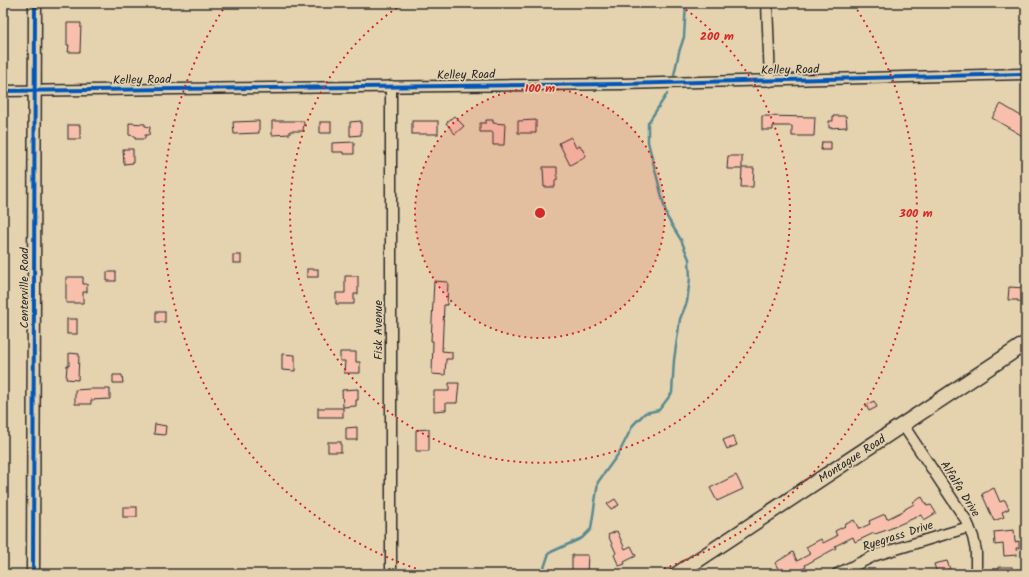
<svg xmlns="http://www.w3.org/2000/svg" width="1029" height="577" font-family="Kalam,sans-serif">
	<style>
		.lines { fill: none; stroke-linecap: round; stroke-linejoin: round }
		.stream { stroke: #5a8a90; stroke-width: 2.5 }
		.building { fill: #f8c0ac; stroke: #2b2b2b }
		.minor-casing { stroke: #2b2b2b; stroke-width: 13 }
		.tertiary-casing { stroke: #2b2b2b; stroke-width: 15 }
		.secondary-casing { stroke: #2b2b2b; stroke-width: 17 }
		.minor { stroke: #e5d3b0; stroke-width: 10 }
		.tertiary { stroke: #e5d3b0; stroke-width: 12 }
		.secondary { stroke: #e5d3b0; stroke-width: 14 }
		.cycleway-casing { stroke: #e5d3b0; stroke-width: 6 }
		.cycleway { stroke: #0057b8; stroke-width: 4 }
		.ring { fill: none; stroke: #d62828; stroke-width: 2; stroke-dasharray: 2 4 }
		.labels { text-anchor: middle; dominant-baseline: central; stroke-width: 3.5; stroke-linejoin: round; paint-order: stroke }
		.street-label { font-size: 12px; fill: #2b2b2b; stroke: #e5d3b0 }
		.centre { fill: #d62828; stroke: #e5d3b0; stroke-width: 2 }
		.ring-label { font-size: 12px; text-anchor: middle; font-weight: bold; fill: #d62828; stroke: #e5d3b0; stroke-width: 3.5; stroke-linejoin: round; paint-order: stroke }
	</style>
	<rect width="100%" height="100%" fill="#e5d3b0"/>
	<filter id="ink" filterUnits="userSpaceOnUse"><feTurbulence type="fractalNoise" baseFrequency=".025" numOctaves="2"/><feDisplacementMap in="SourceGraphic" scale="8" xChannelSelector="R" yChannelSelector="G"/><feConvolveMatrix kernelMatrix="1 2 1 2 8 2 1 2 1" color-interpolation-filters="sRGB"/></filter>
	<g filter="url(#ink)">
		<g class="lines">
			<g class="stream">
				<path d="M674,75L679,52L684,37L686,3"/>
				<path d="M542,574L549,553L582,538L591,529L598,482L619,453L633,425L645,413L659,410L672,393L674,360L680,319L687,302L690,278L689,259L681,240L667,217L648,142V123L667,94"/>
			</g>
		</g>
		<g class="building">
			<path d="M67,23H81L80,52H68L69,45H67Z"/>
			<path d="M1001,104L1026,119V138L992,118Z"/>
			<path d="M454,116L464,126L455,134L446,123Z"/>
			<path d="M762,116L815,117L814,136H792V126H773V130H762Z"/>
			<path d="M833,116H846L847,127L829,128V121H833Z"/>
			<path d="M486,120H493V123L505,124L504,145H493V132H480V123H486Z"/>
			<path d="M536,120V133H518V121Z"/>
			<path d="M259,121V133L234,134L233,122Z"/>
			<path d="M272,121H304L303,131H290V134L272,135Z"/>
			<path d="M361,121V135L350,136V122Z"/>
			<rect x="412" y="121" width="26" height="13"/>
			<rect x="320" y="122" width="11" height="11"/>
			<path d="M129,123L145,124V126L150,127L149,135H145V139H135V136L129,135Z"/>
			<rect x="68" y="125" width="12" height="14"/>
			<path d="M571,137L576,148L580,145L586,156L570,165L559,143Z"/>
			<path d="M354,142V154H343V152H332V143Z"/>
			<path d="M822,142H831V150H821Z"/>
			<path d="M123,149H133V163L124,164Z"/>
			<path d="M728,156H742V168H754L753,187H741L742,169H727Z"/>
			<path d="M543,167H557V180H555V187H544Z"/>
			<rect x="233" y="255" width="8" height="8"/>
			<rect x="307" y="269" width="11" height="8"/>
			<rect x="107" y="272" width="9" height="9"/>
			<path d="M345,276H358V294H354V304H336V293H345Z"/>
			<path d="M66,277H83V284H87V292H83V303H66Z"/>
			<path d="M434,281L448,282L447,305H444L442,351L452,352V359H446L445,375L432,374L433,341H431Z"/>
			<path d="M1009,287L1025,288V302H1018V300H1008Z"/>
			<rect x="156" y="312" width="9" height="10"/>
			<rect x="67" y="319" width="10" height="15"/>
			<path d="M340,352H356V362H360V373H344L345,361H340Z"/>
			<path d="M69,353L79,354L78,380L66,379L67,365L69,366Z"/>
			<path d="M282,354L295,355V371L282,370Z"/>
			<path d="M113,375H122L123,383H113Z"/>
			<path d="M449,383H459L457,403H446V410L434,411V391H449Z"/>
			<path d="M90,389H110V399L91,400V404H75V390Z"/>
			<path d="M358,389V400H356V406L343,407L342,390Z"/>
			<path d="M874,401L877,407L869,411L866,405Z"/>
			<rect x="318" y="408" width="25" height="9"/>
			<path d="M155,424L166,426L165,435L154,434Z"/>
			<path d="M357,427V440H346V428Z"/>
			<path d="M429,429V451H416V430Z"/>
			<path d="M733,436L737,445L727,449L723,440Z"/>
			<rect x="328" y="442" width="13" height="10"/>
			<path d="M736,475L743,489L717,501L710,488Z"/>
			<path d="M994,488L1000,502L1005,500L1009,509L1002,512L1004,517L994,521L982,494Z"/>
			<path d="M922,497L927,506L931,505L936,513L924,520L921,515L887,530L875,534L874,533L855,542L853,537L835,546L836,548L805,565L806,567L795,573L793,570L786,574H781L775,563L793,552L797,561L810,554L806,547L821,539L823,543L837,536L835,531L845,526L844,525L854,520L859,529L870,524L869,521L885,514L887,519L905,510V509L914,504L913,502Z"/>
			<path d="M615,499L619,505L611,509L607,504Z"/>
			<rect x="123" y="507" width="14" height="10"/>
			<path d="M1014,530L1015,542L1019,541V548H1016L1017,555L1004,556L1003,544L995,545L994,532Z"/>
			<path d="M617,531L625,549L631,546L636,556L624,562L625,564L619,566L614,555L616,553L608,535Z"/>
			<path d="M572,555H588L587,574H572Z"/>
			<path d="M947,561L950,569L947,570L948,574H937L934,564Z"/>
			<rect x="999" y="567" width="13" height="7"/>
		</g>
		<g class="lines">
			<defs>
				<g id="minor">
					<path d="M767,3L770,81"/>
					<path d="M391,86V574"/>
					<path d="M3,91L622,84L1026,74"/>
					<path d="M903,425L966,520L973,537L976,551V574"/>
					<path d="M837,574L876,555L969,527"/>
				</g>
				<path id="tertiary" d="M33,574L35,3"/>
				<path id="secondary" d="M677,574L1026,343"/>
			</defs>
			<use href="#minor" class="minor-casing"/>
			<use href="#tertiary" class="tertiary-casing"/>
			<use href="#secondary" class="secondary-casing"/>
			<use href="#minor" class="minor"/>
			<use href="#tertiary" class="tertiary"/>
			<use href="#secondary" class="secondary"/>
			<defs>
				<g id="cycleway">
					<path d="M3,91L622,84L1026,74"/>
					<path d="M33,574L35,3"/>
				</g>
			</defs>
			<use href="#cycleway" class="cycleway-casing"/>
			<use href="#cycleway" class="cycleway"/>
		</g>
	</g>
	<circle cx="540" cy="213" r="125" fill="#d62828" fill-opacity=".12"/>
	<g class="ring">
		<circle cx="540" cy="213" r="125"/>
		<path d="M676 3A250 250 0 1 1 404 3"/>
		<path d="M433 574A376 376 0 0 1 226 5M854 5A376 376 0 0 1 647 574"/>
	</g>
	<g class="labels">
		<g class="street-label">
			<text transform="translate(790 70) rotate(-1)">Kelley Road</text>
			<text transform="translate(466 75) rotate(-1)">Kelley Road</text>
			<text transform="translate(142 80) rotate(-1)">Kelley Road</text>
			<text transform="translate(24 288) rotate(-90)">Centerville Road</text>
			<text transform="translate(378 330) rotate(-90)">Fisk Avenue</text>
			<text transform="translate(852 459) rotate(-33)">Montague Road</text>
			<text transform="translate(960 489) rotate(58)">Alfalfa Drive</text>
			<text transform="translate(898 536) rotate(-18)">Ryegrass Drive</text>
		</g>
	</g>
	<circle cx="540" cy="213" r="6" class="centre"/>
	<g class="ring-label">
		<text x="717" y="40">200 m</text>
		<text x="540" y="92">100 m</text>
		<text x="916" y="217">300 m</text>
	</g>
	<rect width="1029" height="577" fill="none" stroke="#e5d3b0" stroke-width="16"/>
	<rect x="8" y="8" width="1013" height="561" fill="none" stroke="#2b2b2b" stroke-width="1.5" filter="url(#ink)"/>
</svg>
